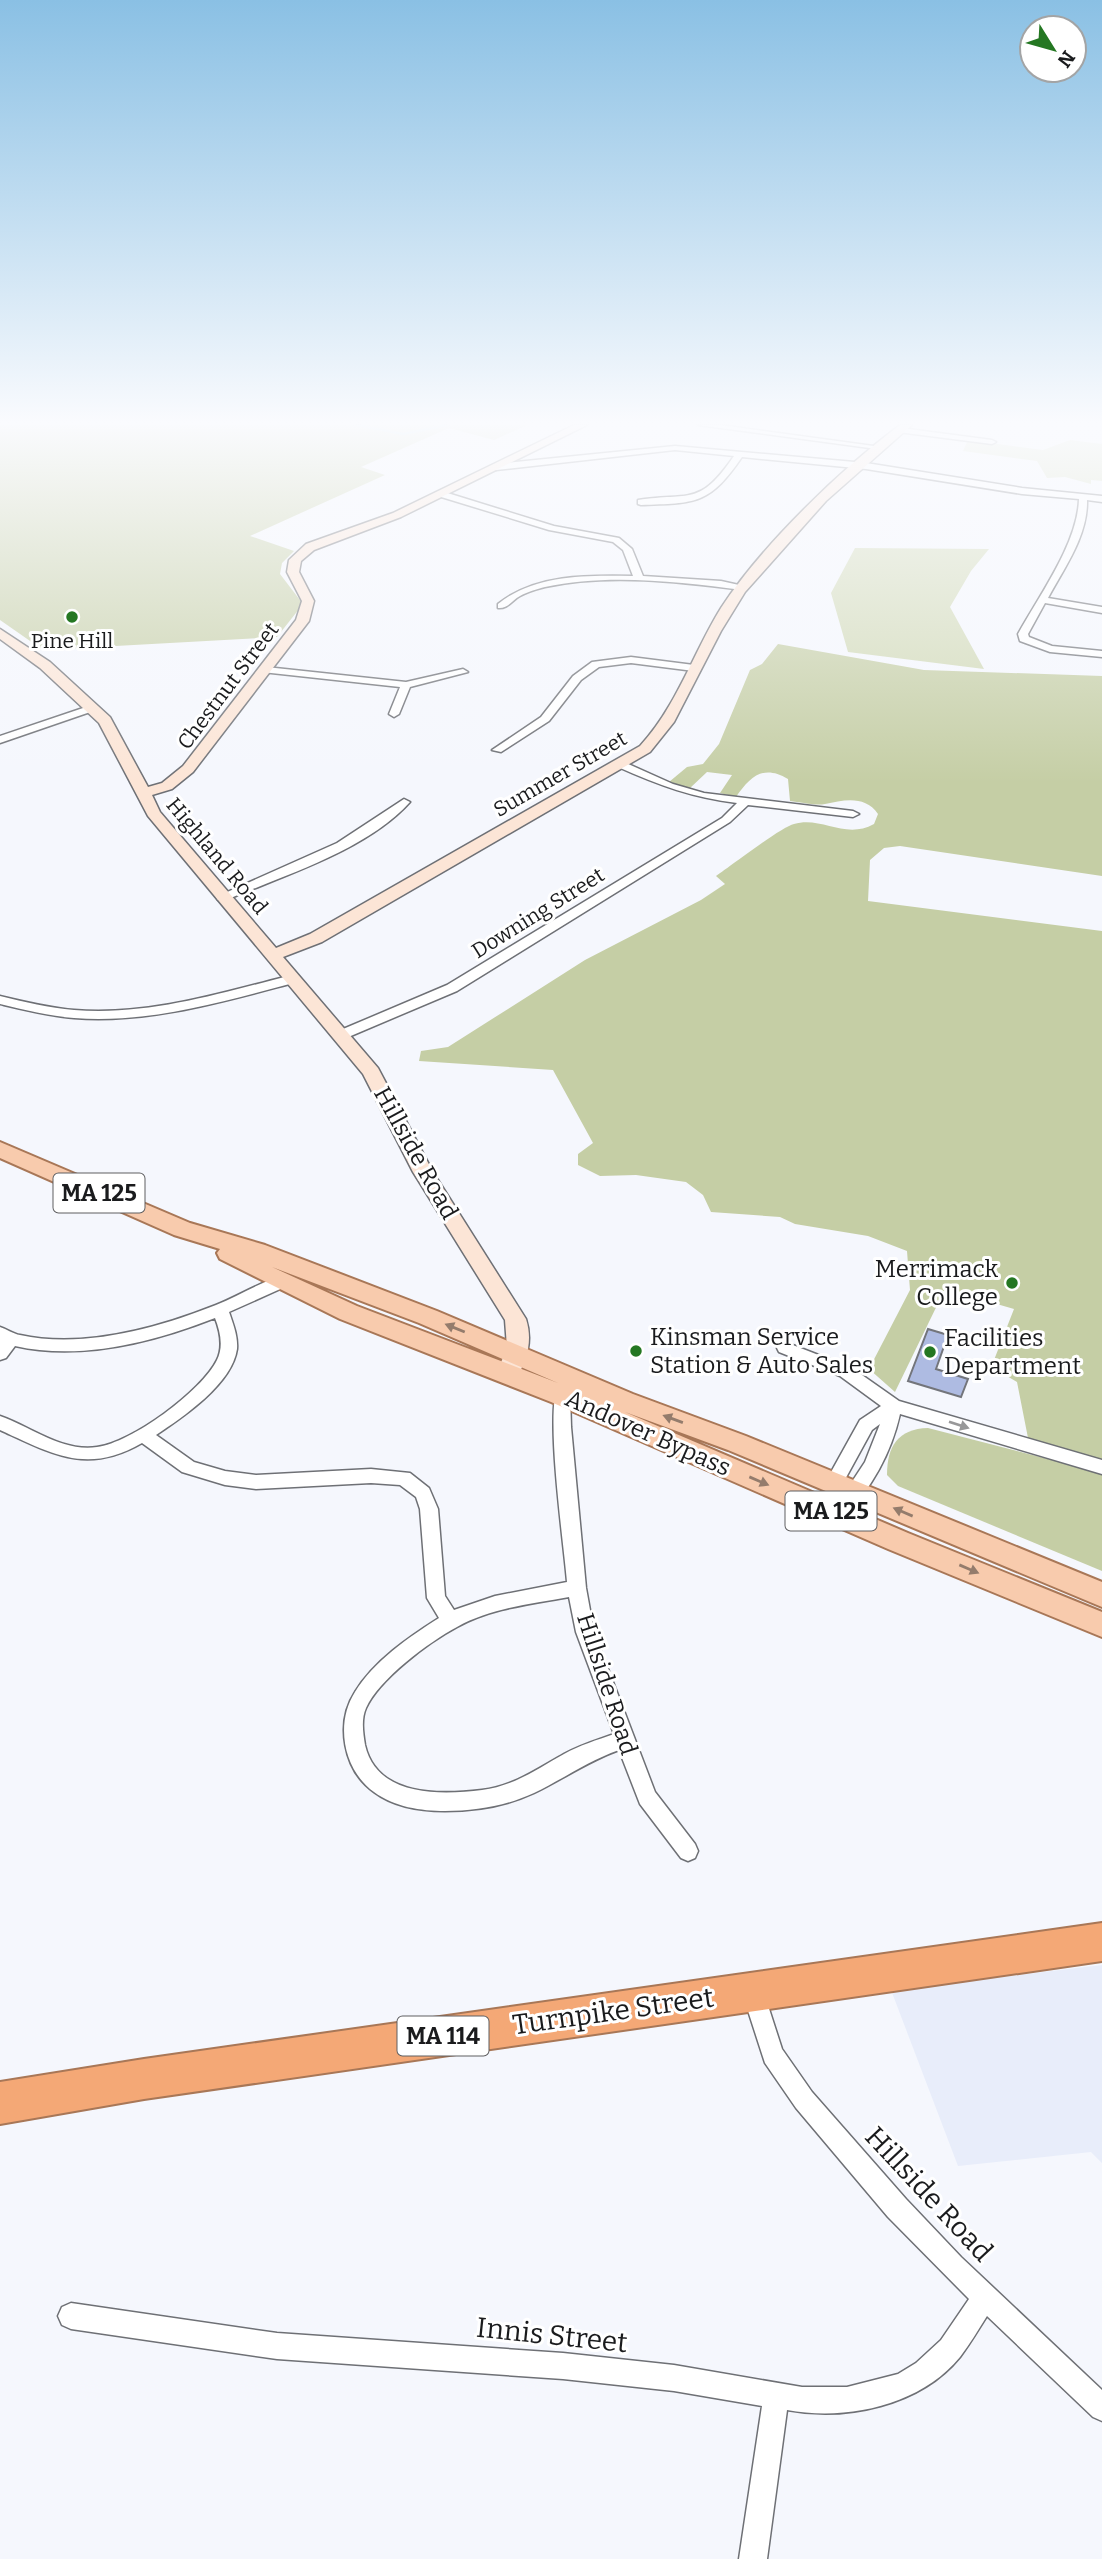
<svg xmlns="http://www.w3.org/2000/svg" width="1102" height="2559" font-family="Bitter,serif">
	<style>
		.built { fill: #e8edfa }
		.green { fill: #d1d9b6 }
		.forest { fill: #c5cea5 }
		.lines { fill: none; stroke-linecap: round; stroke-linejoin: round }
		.stream { stroke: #9dd1de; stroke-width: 2.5 }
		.building { fill: #aebbe2; stroke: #73757b; stroke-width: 2 }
		.street-casing { stroke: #6e7075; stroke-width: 3 }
		.secondary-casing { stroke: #6e7075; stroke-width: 3 }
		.primary-casing { stroke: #a87757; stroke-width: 4 }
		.highway-casing { stroke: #a87757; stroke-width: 4 }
		.street { fill: #fff; fill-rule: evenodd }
		.secondary { fill: #fce5d6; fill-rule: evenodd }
		.primary { fill: #f8cbad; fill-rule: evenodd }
		.highway { fill: #f4a876; fill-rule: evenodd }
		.oneway { fill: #947c6c }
		.oneway2 { fill: #989899 }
		.poi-dot { fill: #247722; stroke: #fff; stroke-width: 2.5 }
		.labels { text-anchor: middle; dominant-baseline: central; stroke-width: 6; stroke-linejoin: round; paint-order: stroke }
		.far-poi-label { font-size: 21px; fill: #1a1b1d; stroke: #fff }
		.far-street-label { font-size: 21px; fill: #1a1b1d; stroke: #fff }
		.shield { fill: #fff; stroke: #5f5f61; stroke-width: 2 }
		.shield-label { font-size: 23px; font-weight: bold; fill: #1a1b1d }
		.street-label { font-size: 24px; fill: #1a1b1d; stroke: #fff }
		.poi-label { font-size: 24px; fill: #1a1b1d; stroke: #fff; text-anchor: start }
		.near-street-label { font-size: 28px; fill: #1a1b1d; stroke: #fff }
	</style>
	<rect width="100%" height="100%" fill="#f5f7fd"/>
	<path class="built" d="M1102,1965V2163L1091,2152L958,2166L891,1990Z"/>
	<g class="green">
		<path d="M968,440L1043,450L1070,440L1102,444V481L1091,480V484L1065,477L1047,478L1037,461L963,451Z"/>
		<path d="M855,548L989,549L971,571L950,607L984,669L848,652L831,593Z"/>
	</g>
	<g class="forest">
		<path d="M0,425H527L494,440L449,428L361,467L385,475L250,536L294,551L282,563L280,574L303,604L277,637L43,650L0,620Z"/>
		<path d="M778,644L924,670L1102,676V876L900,846L884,848L870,860L868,901L1102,931V1460L1028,1438L1017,1382L995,1369L994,1360L1014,1309L945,1289L895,1392L869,1369L910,1290L907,1251L868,1236L795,1224L780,1217L711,1212L703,1195L686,1182L636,1175L600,1176L578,1165V1154L593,1143L553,1070L419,1061L421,1051L448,1047L585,960L701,900L725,884L716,876C731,866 781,827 794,824C822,816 845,840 874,824L878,814C865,795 844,800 825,804C815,806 801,802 790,801L788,779C763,764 750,777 736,797L720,793L732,775L707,772L689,789L669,782L687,767L703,764L719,744L750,670L762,664Z"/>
		<path d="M928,1428L1102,1473V1571L898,1486L887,1475C887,1446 898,1429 928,1428Z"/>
	</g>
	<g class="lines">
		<path class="stream" d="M357,425L403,434L447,425"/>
	</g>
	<path class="building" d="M928,1329L948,1335L936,1369L968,1379L961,1397L908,1381Z"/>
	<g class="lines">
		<defs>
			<g id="street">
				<path d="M698,425H720L881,447L877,449Z"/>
				<path d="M901,428L992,440L996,442L992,444L898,432Z"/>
				<path d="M675,446L866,463L1022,488L1102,496V502L1087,500C1088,536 1064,568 1048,598L1102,607V613L1045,603L1028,634L1029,637L1052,646L1102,651V657L1050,652L1020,641L1018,634C1039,596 1078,543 1079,499L1022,494L866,469L742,457C709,505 696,503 641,505L638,504V500C691,492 699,507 734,456L675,450L496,470L492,467L496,464Z"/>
				<path d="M441,491L554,526L619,538L632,549L643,576L721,581L748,587L743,590C680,582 608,573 545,587C537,589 527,592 520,596C512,600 508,609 498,608V604C535,574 587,575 633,576L623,550L613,542L549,530L438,496V492Z"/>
				<path d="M631,657L694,665L699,668L694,671L631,663L599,667L581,680L549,721L501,752L492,750L541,717L573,676L592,662Z"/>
				<path d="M266,667L406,682L463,669L468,672L410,687L399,714L394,717L389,714L400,687L262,672V668Z"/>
				<path d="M92,705L97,708L96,710L0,743V736Z"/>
				<path d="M618,763H626L673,784L704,793L853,811L859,814L853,817L748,805L730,822L457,991L346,1038H336L334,1035L336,1032L447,985L722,818L737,803C694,798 658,785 618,767Z"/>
				<path d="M404,799L410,802C367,850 285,875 226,900H218L216,897L337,843Z"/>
				<path d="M292,975L297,976V982C225,1001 149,1024 74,1018C49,1016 25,1010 0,1004V996C25,1002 49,1008 74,1010C149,1016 221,993 292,975Z"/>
				<path d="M281,1276L287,1278L289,1282L287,1286L229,1312C233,1324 238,1336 237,1349C232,1384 183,1417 156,1435L194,1462L225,1471L256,1475L371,1469L410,1473L429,1488L438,1509L445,1596L454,1610L495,1596L567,1582C564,1544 544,1409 559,1382H571L573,1386L570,1395L571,1427L586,1588L594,1632L655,1792L695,1844L698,1851L695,1858L688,1861L681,1858L640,1804L619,1750C588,1761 563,1779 534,1793C506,1806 476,1811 445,1811C421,1811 394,1807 374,1792C343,1770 335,1723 355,1692C374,1661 409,1637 439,1618L427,1598L420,1509L416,1497L400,1485L371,1483L256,1489L225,1485L182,1472L142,1443C87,1475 52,1454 0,1430V1416C32,1427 61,1452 97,1447C131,1443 202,1391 217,1360C224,1346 220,1331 215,1318C154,1342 81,1361 15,1346L6,1358L0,1360V1327C7,1329 13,1334 20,1335C83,1349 158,1328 216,1305C238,1296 259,1283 281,1276ZM569,1597L576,1632L614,1734C597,1740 580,1745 564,1754C537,1769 514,1786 482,1790C440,1795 377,1797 365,1745C363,1733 361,1719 366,1708C379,1679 429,1642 457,1627C491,1608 531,1604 569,1597Z"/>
				<path d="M785,1342L852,1368L899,1401L1102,1460V1474L900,1414C891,1454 871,1489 843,1518L837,1520L831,1518L825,1483L860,1420L881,1406L840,1376L779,1352L777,1348L779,1344ZM880,1424L865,1462L844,1494L843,1483L872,1430Z"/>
				<path d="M753,1981L761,1984L782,2049L812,2092L906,2199L961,2257L1102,2390V2421L1093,2417L987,2316C978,2330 970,2344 960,2357C920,2406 846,2421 787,2410L767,2559H739L762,2406L674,2391L563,2379L277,2359L71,2329L62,2325L58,2316L62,2307L71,2303L277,2333L563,2353L674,2365L802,2387H847L898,2374L916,2363L941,2340L969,2299L888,2217L796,2108L765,2063L742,1992L745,1984Z"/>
			</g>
			<path id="secondary" d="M574,425H587L401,517L314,550L301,561L299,572L314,601L309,621L193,772L172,789L152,795L160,812L276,948L310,934L640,746C677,706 693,653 721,608C762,545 840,470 900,425H912L826,501L745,592L721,631L674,722L650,752L322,942L283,957L378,1068L433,1172L526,1319C533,1341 527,1359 516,1379H500L497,1373L507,1347L505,1320L413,1172L363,1074L148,816L99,723L40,668L0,639V629L50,662L110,717L148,787L162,783L183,766L296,620L302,601L287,572L289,560L306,544L393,513Z"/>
			<path id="primary" d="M0,1142L190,1223L265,1245L437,1311L633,1394L746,1436L1102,1582V1607L728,1450L625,1412L908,1533L1102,1612V1637L888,1549L551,1402L340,1319L220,1259L217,1253L220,1249L174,1235L0,1158ZM272,1267L419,1323L558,1383L357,1306Z"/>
			<path id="highway" d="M1102,1923V1961L144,2099L0,2124V2082L144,2059Z"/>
		</defs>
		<use href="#street" class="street-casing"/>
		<use href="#secondary" class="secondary-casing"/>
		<use href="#primary" class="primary-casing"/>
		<use href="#highway" class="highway-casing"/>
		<use href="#street" class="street"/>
		<use href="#secondary" class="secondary"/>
		<use href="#primary" class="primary"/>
		<use href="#highway" class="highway"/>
	</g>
	<defs><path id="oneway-solid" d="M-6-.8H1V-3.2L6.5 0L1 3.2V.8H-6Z" transform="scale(1.75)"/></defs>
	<g class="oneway">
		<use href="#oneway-solid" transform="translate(455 1328) rotate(-158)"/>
		<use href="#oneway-solid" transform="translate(673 1419) rotate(-160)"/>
		<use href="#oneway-solid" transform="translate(759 1481) rotate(23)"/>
		<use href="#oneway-solid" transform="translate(903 1512) rotate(-157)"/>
		<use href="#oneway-solid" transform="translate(969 1569) rotate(23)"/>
	</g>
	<use class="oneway2" href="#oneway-solid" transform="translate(959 1425) rotate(18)"/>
	<linearGradient id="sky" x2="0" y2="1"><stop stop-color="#8ac0e4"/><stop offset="0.54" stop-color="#fafbfe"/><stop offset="1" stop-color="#fafbfe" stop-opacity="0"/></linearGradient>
	<rect width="1102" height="783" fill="url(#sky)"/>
	<g class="poi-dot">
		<circle cx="72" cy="617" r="7"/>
		<circle cx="1012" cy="1283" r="7"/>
		<circle cx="636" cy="1351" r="7"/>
		<circle cx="930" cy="1352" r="7"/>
	</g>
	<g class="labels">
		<g class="far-poi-label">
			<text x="72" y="641">Pine Hill</text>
		</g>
		<g class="far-street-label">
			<text transform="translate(228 686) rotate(-53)">Chestnut Street</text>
			<text transform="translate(560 774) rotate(-30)">Summer Street</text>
			<text transform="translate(217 856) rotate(50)">Highland Road</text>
			<text transform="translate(538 913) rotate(-32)">Downing Street</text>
		</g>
		<g class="shield">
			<rect x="53.5" y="1173.5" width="91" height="39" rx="5"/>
			<rect x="785.5" y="1491.5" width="91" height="39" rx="5"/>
			<rect x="397.5" y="2016.5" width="91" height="39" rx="5"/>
		</g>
		<g class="shield-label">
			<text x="99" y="1193">MA 125</text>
			<text x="831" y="1511">MA 125</text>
			<text x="443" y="2036">MA 114</text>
		</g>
		<g class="street-label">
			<text transform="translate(416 1153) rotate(61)">Hillside Road</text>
			<text transform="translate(648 1433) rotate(24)">Andover Bypass</text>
			<text transform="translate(607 1684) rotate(72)">Hillside Road</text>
		</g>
		<g class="poi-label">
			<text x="998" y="1269" text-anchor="end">Merrimack<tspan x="998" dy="28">College</tspan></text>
			<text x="650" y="1337">Kinsman Service<tspan x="650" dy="28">Station &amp; Auto Sales</tspan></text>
			<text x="944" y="1338">Facilities<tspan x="944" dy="28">Department</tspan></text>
		</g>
		<g class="near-street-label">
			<text transform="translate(613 2011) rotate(-8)">Turnpike Street</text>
			<text transform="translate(929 2194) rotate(47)">Hillside Road</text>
			<text transform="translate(552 2335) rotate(6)">Innis Street</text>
		</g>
	</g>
	<g transform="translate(1053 49) rotate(127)"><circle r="33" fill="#ffffff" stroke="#a3a4a5" stroke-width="2"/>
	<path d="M0-5L12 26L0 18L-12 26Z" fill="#247722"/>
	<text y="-10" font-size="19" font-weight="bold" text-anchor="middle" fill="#1a1b1d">N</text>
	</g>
</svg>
